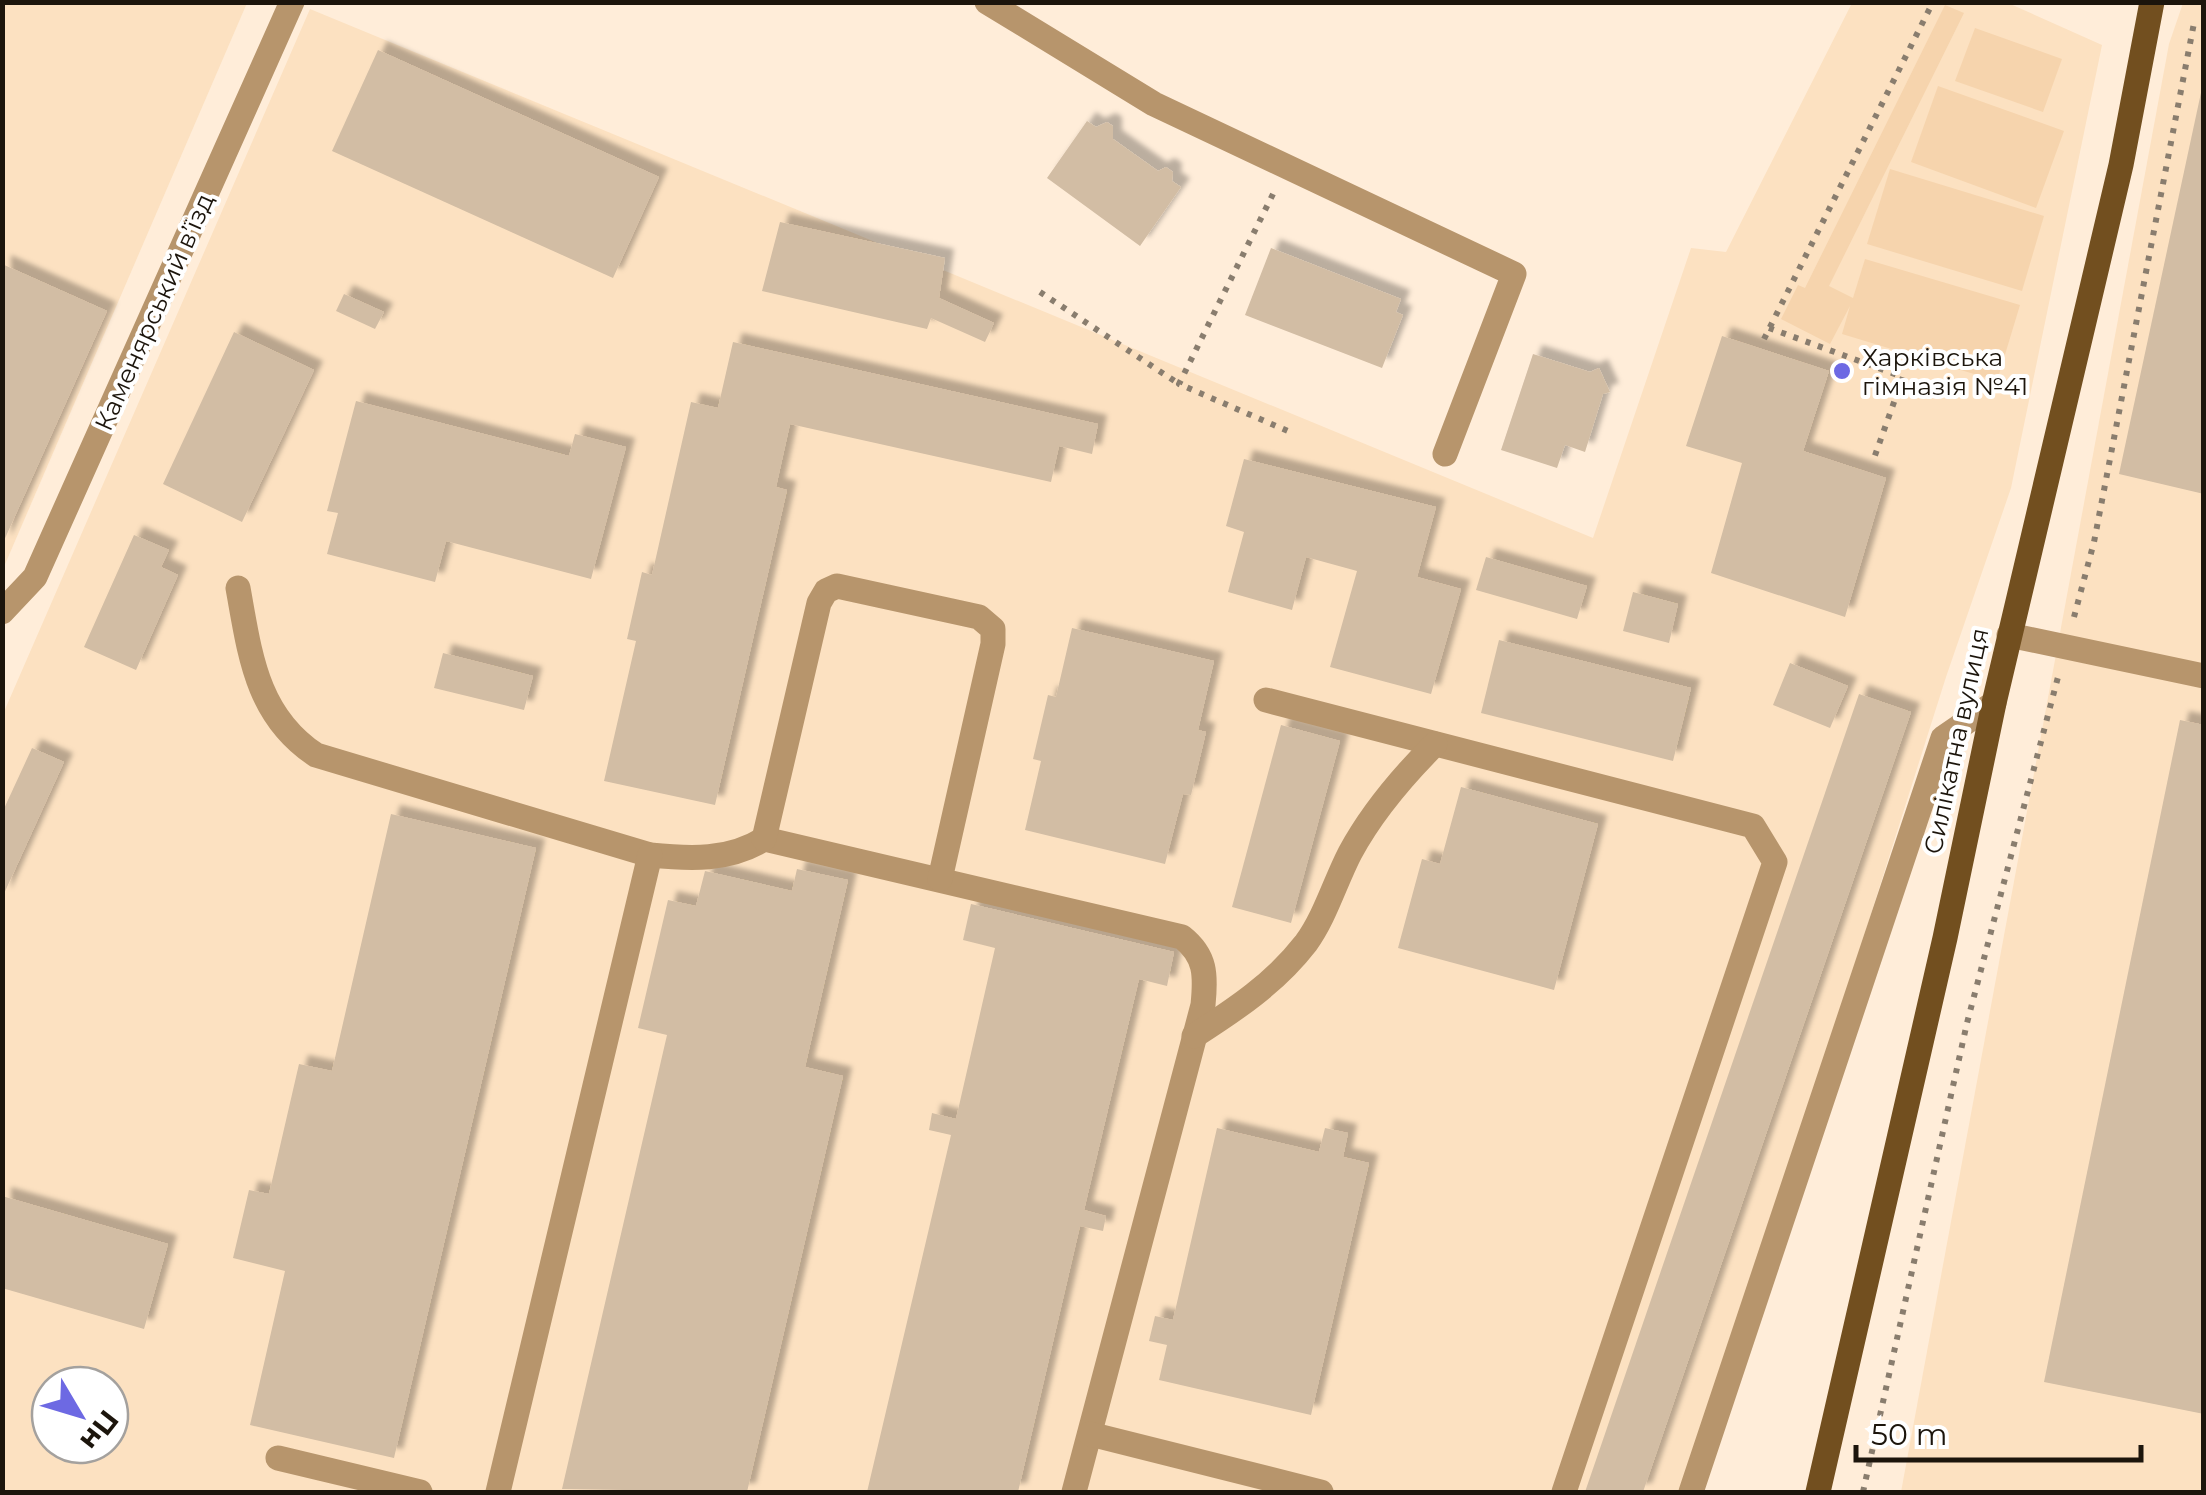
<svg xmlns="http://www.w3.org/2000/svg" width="2206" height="1495" font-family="Montserrat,sans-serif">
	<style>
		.built { fill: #fce1c1; fill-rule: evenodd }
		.green { fill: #f6d4ad }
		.building { fill: #d2bda4; filter: url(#shadow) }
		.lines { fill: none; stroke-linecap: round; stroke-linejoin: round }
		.path { stroke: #897d6e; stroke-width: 6; stroke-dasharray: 5 8; stroke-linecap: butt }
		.minor { stroke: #b7956c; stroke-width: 25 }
		.major { stroke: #724f1f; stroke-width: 25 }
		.poi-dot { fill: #6d69e3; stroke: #fff; stroke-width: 4 }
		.labels { text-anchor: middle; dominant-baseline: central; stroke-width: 8; stroke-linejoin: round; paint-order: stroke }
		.street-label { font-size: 25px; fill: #1c150c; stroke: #fff }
		.poi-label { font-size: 25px; fill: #1c150c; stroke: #fff; text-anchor: start }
	</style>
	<defs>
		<filter id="shadow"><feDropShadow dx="9" dy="-9" stdDeviation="2.5" flood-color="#0004"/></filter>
	</defs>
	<rect width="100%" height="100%" fill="#ffedd9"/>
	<g class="built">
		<path d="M3,3H247L3,569Z"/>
		<path d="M1852,3H2008L2102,45L2011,488L1946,677L1688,1492H3V714L310,9L1593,538L1691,248L1726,252ZM50,1385H110V1445H50Z"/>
		<path d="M2183,3H2203V1492H1901L2169,44Z"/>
	</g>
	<g class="green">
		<path d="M1945,5L1964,13L1829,286L1853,298L1865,259L2020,305L1997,381L1842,334L1850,306L1830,344L1781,319L1798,285L1805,288Z"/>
		<path d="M1975,28L2062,59L2043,112L1955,81Z"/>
		<path d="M1938,86L2064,131L2036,208L1911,162Z"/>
		<path d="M1890,169L2044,216L2022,291L1867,244Z"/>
	</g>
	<g class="building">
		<path d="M378,50L659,177L613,278L332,151Z"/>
		<path d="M2202,88H2204V494L2119,474Z"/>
		<path d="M1087,121L1096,127L1107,122L1113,126V139L1158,171L1166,167L1173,172L1172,181L1181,187L1140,246L1047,178Z"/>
		<path d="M780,222L945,258L939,298L994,323L985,342L931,318L927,329L762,291Z"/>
		<path d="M1271,248L1401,299L1396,312L1403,315L1382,368L1245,315Z"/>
		<path d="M2,264L107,311L2,545Z"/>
		<path d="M344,294L384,312L375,329L336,311Z"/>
		<path d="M234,332L314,370L242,522L163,484Z"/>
		<path d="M1722,336L1829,371L1803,451L1886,478L1845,617L1711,573L1742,463L1686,446Z"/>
		<path d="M733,342L1098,424L1092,454L1059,446L1051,482L790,424L776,487L787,490L715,805L604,781L636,641L627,639L642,572L652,575L691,402L718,408Z"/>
		<path d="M1533,354L1590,372L1599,368L1610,392L1603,394L1585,452L1565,445L1557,468L1501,450Z"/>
		<path d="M356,401L569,456L575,434L626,447L591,579L446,541L435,582L327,554L338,513L327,511Z"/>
		<path d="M1244,459L1436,507L1417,577L1461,589L1431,694L1330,667L1357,571L1306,557L1292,610L1228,592L1244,532L1226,526Z"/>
		<path d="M134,535L169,550L161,567L178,575L136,670L84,647Z"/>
		<path d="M1486,557L1587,586L1577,619L1476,590Z"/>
		<path d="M1633,592L1678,604L1669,643L1623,631Z"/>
		<path d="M1072,628L1214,661L1198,730L1206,732L1191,795L1183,794L1165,864L1025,830L1041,761L1033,759L1048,695L1056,697Z"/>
		<path d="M1499,640L1691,688L1673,761L1481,713Z"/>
		<path d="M443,653L533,676L524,710L434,688Z"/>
		<path d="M1790,663L1848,686L1830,728L1773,705Z"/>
		<path d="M1859,694L1911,712L1643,1492H1585Z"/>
		<path d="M2180,720L2204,725V1414L2044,1382Z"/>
		<path d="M1281,725L1340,741L1291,923L1232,907Z"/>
		<path d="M32,748L64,762L2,898V813Z"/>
		<path d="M1461,787L1598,824L1554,990L1398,948L1422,859L1440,864Z"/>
		<path d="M391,814L536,848L394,1458L250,1425L285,1271L233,1258L249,1190L269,1194L299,1064L332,1071Z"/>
		<path d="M797,869L848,880L805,1067L843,1076L747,1492L562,1489L667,1035L638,1028L668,900L696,906L705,871L792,891Z"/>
		<path d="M971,904L1174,952L1167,986L1139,979L1084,1210L1106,1216L1103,1231L1080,1226L1018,1492H867L951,1135L929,1130L932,1113L956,1119L995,948L963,940Z"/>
		<path d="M1217,1128L1319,1152L1325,1128L1348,1133L1343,1157L1369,1163L1311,1415L1159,1380L1167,1345L1149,1341L1155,1316L1173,1320Z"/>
		<path d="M2,1196L168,1244L144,1329L2,1288Z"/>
	</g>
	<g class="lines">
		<g class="path">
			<path d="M1273,194L1179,384L1290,432"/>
			<path d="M1040,292L1179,384"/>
			<path d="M1769,328L1903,377L1873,461"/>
			<path d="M1764,339L1933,2"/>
			<path d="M2074,617L2094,542L2194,23"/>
			<path d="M1863,1492L1967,1023L2058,677"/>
		</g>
		<g class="minor">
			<path d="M987,2L1154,104L1514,274L1445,454"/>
			<path d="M238,588C250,654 256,715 316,755L650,855C690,859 729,861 764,839L1182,937C1206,956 1206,975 1203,1005L1074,1492"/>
			<path d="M2,612L35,577L292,2"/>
			<path d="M2009,635L2204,676"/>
			<path d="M1266,700L1753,826L1775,862L1564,1492"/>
			<path d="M764,839L819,603L826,591L837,586L979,617L993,629V644L940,879"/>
			<path d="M1194,1036C1236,1009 1275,983 1306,943C1325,917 1335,882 1350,853C1372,812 1402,777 1435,744"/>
			<path d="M1090,1434L1321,1492"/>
			<path d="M278,1458L420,1492"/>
			<path d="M498,1492L650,855"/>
			<path d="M1691,1492L1943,738L1994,703"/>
		</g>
		<path class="major" d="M1818,1492L1945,938L1994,703L2121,165L2152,2"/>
	</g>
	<circle class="poi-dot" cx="1842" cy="371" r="10"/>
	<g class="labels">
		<g class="street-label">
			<text transform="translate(154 312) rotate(-66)">Каменярський в’їзд</text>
			<text transform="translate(1956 741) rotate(-78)">Силікатна вулиця</text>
		</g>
		<g class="poi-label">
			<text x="1862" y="357">Харківська<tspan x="1862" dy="29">гімназія №41</tspan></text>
		</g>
	</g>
	<rect width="2206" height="1495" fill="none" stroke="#1c150c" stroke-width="10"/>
	<g transform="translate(80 1415) rotate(128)"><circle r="48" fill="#ffffff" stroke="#a4a19e" stroke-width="2.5"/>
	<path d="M0-8L18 38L0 25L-18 38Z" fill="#6d69e3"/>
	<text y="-15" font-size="28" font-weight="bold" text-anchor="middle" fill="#1c150c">Пн</text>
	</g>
	<path d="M1856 1445v15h285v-15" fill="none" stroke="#1c150c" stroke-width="5"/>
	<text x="1871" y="1445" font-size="30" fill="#1c150c" stroke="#ffffff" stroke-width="8" paint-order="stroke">50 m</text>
</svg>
